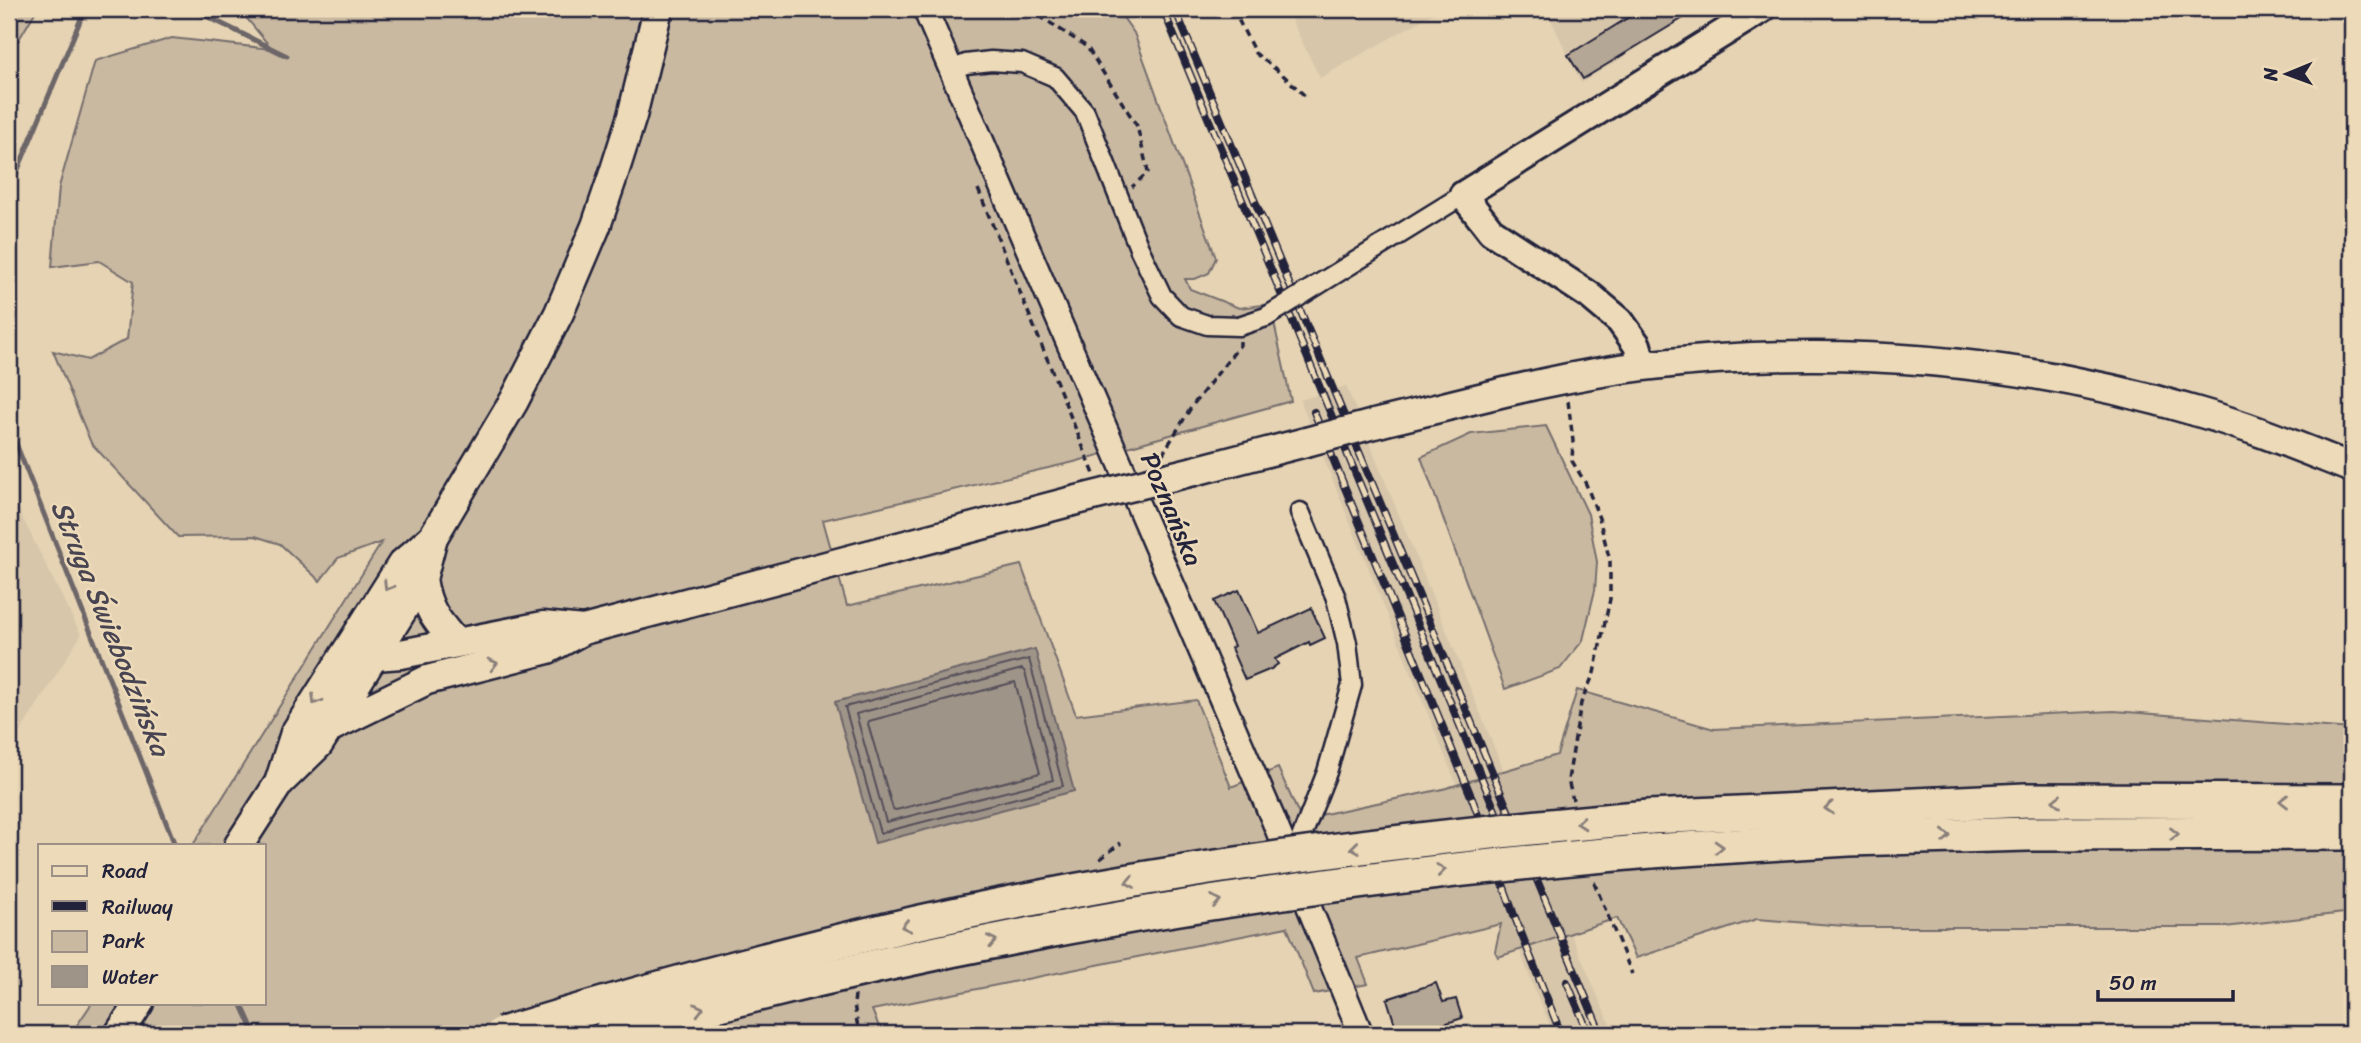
<svg xmlns="http://www.w3.org/2000/svg" width="2361" height="1043" viewBox="0 0 2361 1043" font-family="Sriracha,sans-serif">
<rect width="100%" height="100%" fill="#e5d3b3"/>
<filter id="ink" filterUnits="userSpaceOnUse"><feTurbulence type="fractalNoise" baseFrequency=".0143" numOctaves="2"/><feDisplacementMap in="SourceGraphic" scale="14" xChannelSelector="R" yChannelSelector="G"/><feConvolveMatrix kernelMatrix="1 2 1 2 8 2 1 2 1" color-interpolation-filters="sRGB"/></filter>
<g filter="url(#ink)">
<g fill="#d7c6aa">
<polygon points="1286,9 1441,9 1320,78"/>
<polygon points="1546,9 1700,9 1581,83"/>
<polygon points="1346,386 1568,927 1614,1034 1554,1034 1535,991 1463,800 1300,400"/>
<polygon points="9,491 81,635 9,750"/>
</g>
<g fill="#c9b9a1" stroke="#766e6e" stroke-width="2">
<polygon points="9,9 37,9 18,41 9,43"/>
<polygon points="239,9 887,9 891,17 888,9 1117,9 1134,33 1216,258 1209,273 1195,279 1185,279 1190,289 1239,308 1270,304 1291,401 1074,462 823,520 847,606 1021,565 1076,715 1196,700 1231,787 1278,768 1301,819 1443,789 1557,755 1577,690 1714,729 2114,711 2352,729 2352,912 2225,927 1857,927 1757,919 1636,958 1617,918 1498,957 1495,951 1501,924 1358,958 1368,984 1314,994 1287,927 872,1010 882,1034 71,1034 92,1003 264,1003 264,845 193,845 382,542 338,558 320,581 280,544 255,536 178,537 91,443 53,351 88,360 127,339 133,282 99,261 52,267 59,187 95,61 172,38 272,49"/>
<polygon points="1546,426 1588,514 1597,562 1595,590 1583,640 1560,669 1505,689 1421,457 1471,434"/>
</g>
<polygon fill="#9f9488" stroke="#6d6669" stroke-width="2" points="1035,649 1074,791 875,843 835,702"/>
<g fill="none" stroke-linecap="round" stroke-linejoin="round">
<g stroke="#54505a" stroke-width="2">
<polygon points="1029,659 1063,786 880,833 845,707"/>
<polygon points="1022,669 1025,672 1053,780 886,822 856,714"/>
<polygon points="1015,682 1040,773 896,810 893,809 868,724 869,721"/>
</g>
<g stroke="#6d6669" stroke-width="5">
<polyline points="192,9 287,56"/>
<polyline points="9,191 85,9"/>
<polyline points="9,426 175,845"/>
<polyline points="241,1003 255,1034"/>
</g>
</g>
<g fill="#b5a795" stroke="#22223b" stroke-width="2">
<polygon points="1642,9 1698,9 1583,79 1568,55"/>
<polygon points="1239,590 1258,633 1311,608 1325,638 1310,645 1309,642 1275,659 1278,664 1271,669 1245,680 1231,648 1234,646 1214,601"/>
<polygon points="1436,983 1443,1002 1456,999 1462,1018 1429,1029 1424,1031 1425,1034 1398,1034 1387,999"/>
</g>
<g fill="none" stroke-linecap="round" stroke-linejoin="round">
<defs>
<g id="minor">
<polyline points="951,70 966,64 991,61 1022,63 1055,77 1085,112 1139,248 1162,296 1181,316 1207,325 1239,326"/>
<polyline points="1319,284 1463,195"/>
<polyline points="1292,861 1327,772 1352,685 1347,643 1336,598 1300,512"/>
</g>
<polyline id="tertiary" points="925,9 1273,819 1361,1034"/>
<polyline id="secondary" points="1643,366 1637,345 1620,321 1589,295 1491,231 1463,195 1762,9"/>
<g id="primary">
<path d="M1374 424C1463 403 1552 377 1643 366 1830 344 2018 358 2198 412 2251 427 2301 448 2352 468"/>
<polyline points="1194,471 1306,442"/>
<path d="M422 579C427 609 435 619 455 642"/>
<polyline points="375,656 401,654 543,626 583,630"/>
<polyline points="329,728 427,680 548,649 583,630 1069,502"/>
<polyline points="280,780 295,733 352,643 402,564 433,537"/>
<polyline points="239,845 279,783 318,745 422,579 433,537 514,401 559,313 596,226 613,176 632,116 658,9"/>
<polyline points="119,1034 139,1003"/>
</g>
<g id="motorway">
<polyline points="1649,817 2026,800 2352,801"/>
<polyline points="1651,851 1849,839 2028,834 2352,833"/>
</g>
</defs>
<use href="#minor" stroke="#22223b" stroke-width="23"/>
<use href="#tertiary" stroke="#22223b" stroke-width="28"/>
<use href="#secondary" stroke="#22223b" stroke-width="32"/>
<use href="#primary" stroke="#22223b" stroke-width="33"/>
<use href="#motorway" stroke="#22223b" stroke-width="38"/>
<g stroke="#22223b" stroke-width="3.5" stroke-dasharray="7 5" stroke-linecap="butt">
<polyline points="1029,9 1087,47 1137,126 1148,172 1132,187"/>
<polyline points="1233,9 1255,53 1282,74 1306,97"/>
<polyline points="978,189 1094,474"/>
<polyline points="1568,401 1573,441 1572,461 1586,484 1599,518 1610,561 1610,599 1594,673 1581,703 1568,780 1573,800"/>
<polyline points="1162,455 1192,406 1240,345 1240,341"/>
<polyline points="1100,859 1121,843"/>
<polyline points="1594,882 1632,974"/>
<polyline points="855,995 854,1004 859,1034"/>
</g>
<use href="#minor" stroke="#eddab8" stroke-width="18"/>
<use href="#tertiary" stroke="#eddab8" stroke-width="23"/>
<use href="#secondary" stroke="#eddab8" stroke-width="26"/>
<use href="#primary" stroke="#eddab8" stroke-width="28"/>
<use href="#motorway" stroke="#eddab8" stroke-width="33"/>
<defs>
<g id="rail">
<polyline points="1163,9 1514,856"/>
<polyline points="1175,9 1601,1034"/>
<polyline points="1314,412 1473,801 1514,915 1561,1034"/>
<polyline points="1567,982 1589,1034"/>
</g>
</defs>
<use href="#rail" stroke="#22223b" stroke-width="8"/>
<use href="#rail" stroke="#eddab8" stroke-width="5" stroke-dasharray="16" stroke-linecap="butt"/>
<defs>
<polyline id="minor-bridge" points="1239,326 1266,317 1319,284"/>
<g id="primary-bridge">
<polyline points="1306,442 1374,424"/>
<polyline points="1069,502 1194,471"/>
</g>
<g id="motorway-bridge">
<path d="M502 1034C639 992 777 955 916 923 1157 869 1403 838 1649 817"/>
<path d="M610 1034C951 936 1298 880 1651 851"/>
</g>
</defs>
<use href="#minor-bridge" stroke="#22223b" stroke-width="23" stroke-linecap="butt"/>
<use href="#primary-bridge" stroke="#22223b" stroke-width="33" stroke-linecap="butt"/>
<use href="#motorway-bridge" stroke="#22223b" stroke-width="38" stroke-linecap="butt"/>
<use href="#minor-bridge" stroke="#eddab8" stroke-width="18"/>
<use href="#primary-bridge" stroke="#eddab8" stroke-width="28"/>
<use href="#motorway-bridge" stroke="#eddab8" stroke-width="33"/>
</g>
<defs><path id="oneway-chevron" d="M-2-3.5L2.5 0L-2 3.5" fill="none" stroke-width="1.6" stroke-linecap="round" stroke-linejoin="round" transform="scale(1.75)"/></defs>
<g stroke="#887e7a">
<use href="#oneway-chevron" transform="translate(388 586) rotate(122)"/>
<use href="#oneway-chevron" transform="translate(493 664) rotate(-14)"/>
<use href="#oneway-chevron" transform="translate(316 700) rotate(122)"/>
<use href="#oneway-chevron" transform="translate(2057 801) rotate(-180)"/>
<use href="#oneway-chevron" transform="translate(2284 801) rotate(180)"/>
<use href="#oneway-chevron" transform="translate(1829 808) rotate(177)"/>
<use href="#oneway-chevron" transform="translate(1581 823) rotate(175)"/>
<use href="#oneway-chevron" transform="translate(2174 834)"/>
<use href="#oneway-chevron" transform="translate(1946 836) rotate(-2)"/>
<use href="#oneway-chevron" transform="translate(1719 847) rotate(-3)"/>
<use href="#oneway-chevron" transform="translate(1355 848) rotate(173)"/>
<use href="#oneway-chevron" transform="translate(1441 870) rotate(-7)"/>
<use href="#oneway-chevron" transform="translate(1130 882) rotate(170)"/>
<use href="#oneway-chevron" transform="translate(1216 901) rotate(-9)"/>
<use href="#oneway-chevron" transform="translate(906 926) rotate(167)"/>
<use href="#oneway-chevron" transform="translate(992 941) rotate(-12)"/>
<use href="#oneway-chevron" transform="translate(699 1009) rotate(-14)"/>
</g>
</g>
<g text-anchor="middle" dominant-baseline="central" stroke-width="5" stroke-linejoin="round" paint-order="stroke">
<g font-size="26" fill="#22223b" stroke="#eddab8">
<text transform="translate(1172 509) rotate(67)">Poznańska</text>
</g>
<g font-size="28" font-style="italic" fill="#484452" stroke="#eddab8">
<text transform="translate(111 628) rotate(68)">Struga Świebodzińska</text>
</g>
</g>
<rect width="2361" height="1043" fill="none" stroke="#eddab8" stroke-width="35"/>
<rect x="18" y="18" width="2326" height="1008" fill="none" stroke="#22223b" stroke-width="2.5" filter="url(#ink)"/>
<rect x="38" y="844" width="228" height="161" fill="#eddab8" stroke="#9c9086" stroke-width="2"/>
<rect x="52" y="866" width="35" height="10" fill="#eddab8" stroke="#9c9086" stroke-width="2"/>
<text x="102" y="878" font-size="21" fill="#22223b">Road</text>
<rect x="52" y="901" width="35" height="10" fill="#22223b" stroke="#9c9086" stroke-width="2"/>
<text x="102" y="914" font-size="21" fill="#22223b">Railway</text>
<rect x="52" y="931" width="35" height="21" fill="#c9b9a1" stroke="#9c9086" stroke-width="2"/>
<text x="102" y="948" font-size="21" fill="#22223b">Park</text>
<rect x="52" y="966" width="35" height="21" fill="#9f9488" stroke="#9c9086" stroke-width="2"/>
<text x="102" y="984" font-size="21" fill="#22223b">Water</text>
<g transform="translate(2287 74) rotate(269)" stroke="#eddab8" stroke-width="5" paint-order="stroke">
<path d="M0-5L12 26L0 18L-12 26Z" fill="#22223b"/>
<text y="-10" font-size="19" font-weight="bold" text-anchor="middle" fill="#22223b">N</text>
</g>
<path d="M2098 990v10h135v-10" fill="none" stroke="#22223b" stroke-width="3.5"/>
<text x="2109" y="990" font-size="21" fill="#22223b" stroke="#eddab8" stroke-width="5" paint-order="stroke">50 m</text>
</svg>
